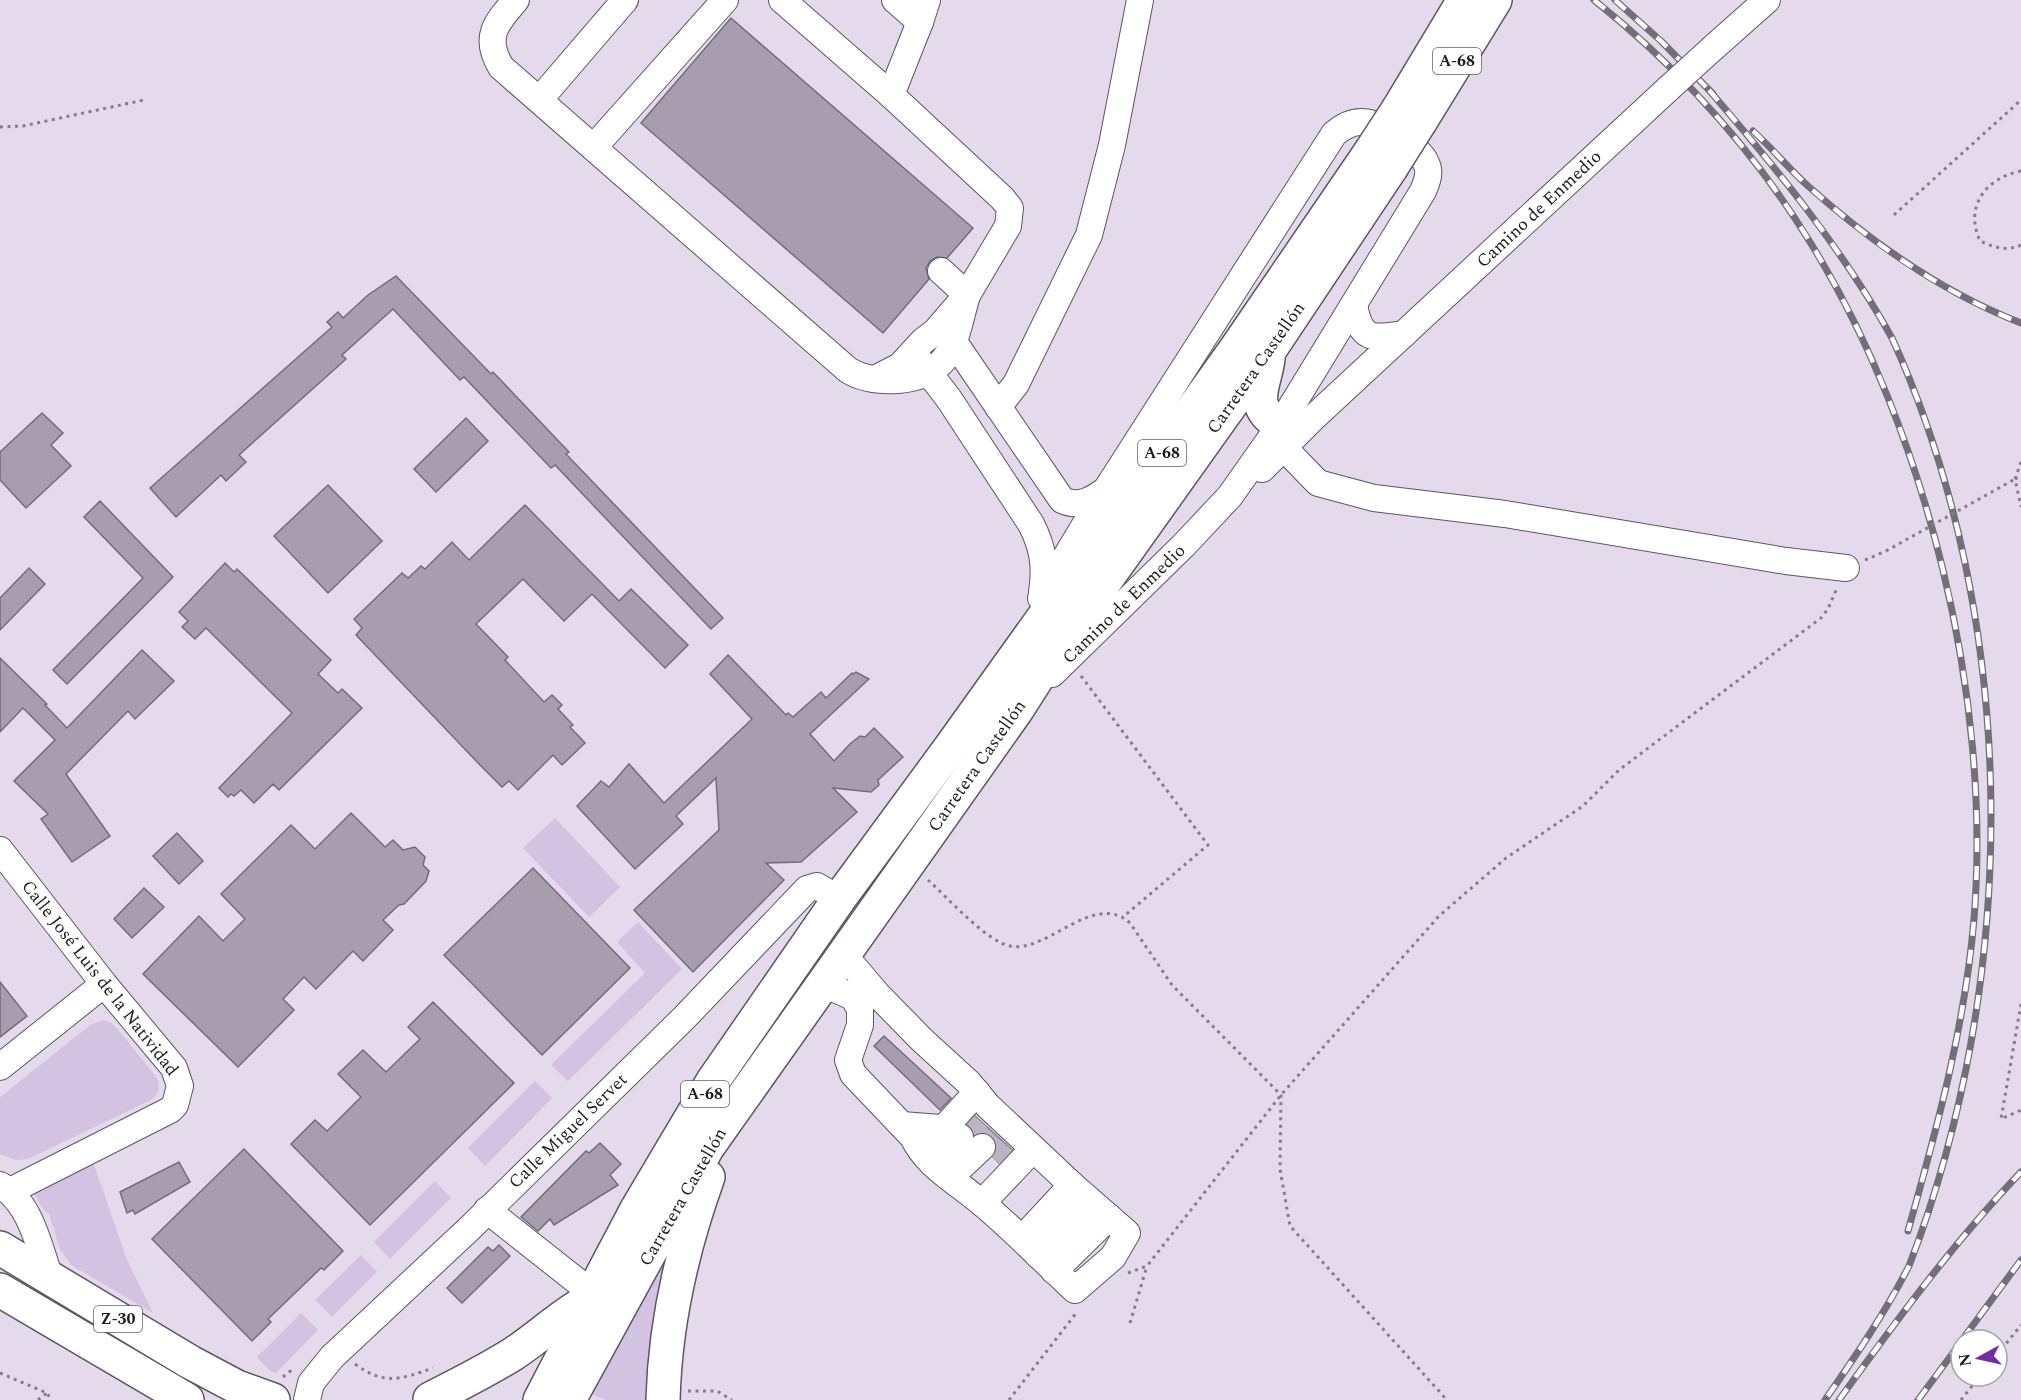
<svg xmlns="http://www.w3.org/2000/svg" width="2021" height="1400" viewBox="0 0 2021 1400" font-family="Spectral,serif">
<rect width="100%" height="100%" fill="#e4daec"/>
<g fill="#d3c2e1">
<polygon points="555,818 620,887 589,917 523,848"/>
<polygon points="638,922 682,969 568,1081 552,1066 553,1063 645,973 617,942"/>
<path d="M103 1020 110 1022 116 1027 157 1078C161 1087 159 1094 151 1100L28 1159 16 1160 0 1154V1097L90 1025Z"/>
<polygon points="535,1081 552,1098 485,1166 468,1148"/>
<polygon points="93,1162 127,1260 153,1313 71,1265 60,1249 49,1214 43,1209 32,1190"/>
<polygon points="435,1181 451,1198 390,1259 374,1242"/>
<polygon points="671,1236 654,1400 606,1400 586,1392"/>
<polygon points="361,1255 377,1272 332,1317 315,1300"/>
<polygon points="301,1313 318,1330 276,1373 270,1371 257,1357"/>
</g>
<g fill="#a69dae" stroke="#746b7b" stroke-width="1.5">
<polygon points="731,18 973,228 947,258 937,257 930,261 926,268 929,279 883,333 641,123"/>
<polygon points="396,276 491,374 493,372 569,452 566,454 723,618 711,629 555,465 551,468 464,377 460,380 393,309 342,355 346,359 239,455 246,462 226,481 221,475 176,517 150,488 332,327 327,322 338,312 343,318 368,295"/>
<polygon points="42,413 63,433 51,445 71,466 26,508 0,480 0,452"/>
<polygon points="466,418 488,441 436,492 414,469"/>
<polygon points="328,485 382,541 328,593 274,536"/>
<polygon points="100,501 173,577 67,684 53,670 143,578 84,517"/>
<polygon points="525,505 619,601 631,589 688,645 665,668 592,594 564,621 523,579 476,624 508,657 505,660 544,702 552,695 562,705 558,709 573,725 570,727 585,743 562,765 553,755 518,790 509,781 502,787 480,765 356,635 362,628 354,619 402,573 408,578 421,566 425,569 452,542 469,560"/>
<polygon points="225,563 234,572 237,569 331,660 318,674 338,693 342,689 362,708 279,790 273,784 254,803 241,790 234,796 231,794 228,797 219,788 292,713 206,628 195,639 182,627 188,621 179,612"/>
<polygon points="29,568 45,584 0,630 0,598"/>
<polygon points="142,650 174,681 135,719 128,711 66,774 110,836 72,862 41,819 48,814 14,781 55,740 23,708 0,732 0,658 47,704 45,705 67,728"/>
<polygon points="728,655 786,715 788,713 793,717 821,692 826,698 852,673 853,674 856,672 869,679 810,734 834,761 850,744 860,736 865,737 874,728 903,757 878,780 879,785 871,792 833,788 857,812 801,862 766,863 784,880 693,972 634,910 719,830 716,778 676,816 683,824 635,869 577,806 601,781 609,787 629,764 664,803 752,719 710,674"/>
<polygon points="351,813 385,847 393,840 403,850 415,847 425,857 423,865 429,871 426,881 404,904 399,905 383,920 393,930 363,961 353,951 316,989 304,977 283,999 294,1010 238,1067 143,974 199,916 223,941 245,919 221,894 291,825 315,849"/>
<polygon points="177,833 203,861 179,884 153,856"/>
<polygon points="533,868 630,968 542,1055 444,955"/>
<polygon points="144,888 164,907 132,938 114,919"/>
<polygon points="0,982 27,1016 0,1037"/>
<polygon points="433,1002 514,1083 370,1225 291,1144 315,1120 327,1131 361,1097 338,1074 363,1050 386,1072 420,1039 408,1027"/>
<polygon points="884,1036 951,1098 940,1110 874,1046"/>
<polygon points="975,1116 1012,1150 999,1163 993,1157 996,1152 997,1144 993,1137 986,1133 975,1134 968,1125"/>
<polygon points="600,1143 621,1164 610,1175 618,1185 554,1225 550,1219 538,1231 521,1217 586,1151 589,1153"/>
<polygon points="244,1149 343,1251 324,1270 321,1268 268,1319 271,1322 252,1341 152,1239"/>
<polygon points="179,1162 190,1182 135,1214 133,1210 127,1213 120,1192"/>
<polygon points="499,1245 510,1256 462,1303 447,1288 488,1247 493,1251"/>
</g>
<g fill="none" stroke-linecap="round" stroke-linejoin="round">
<g stroke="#bcb4c3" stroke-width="26" stroke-dasharray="26 13" stroke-linecap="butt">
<polyline points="960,1137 977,1118"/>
<polyline points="982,1147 994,1134"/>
<polyline points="1000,1164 1012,1150"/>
</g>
<defs>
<g id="minor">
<path d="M516 0C496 23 483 37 501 67L848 370C862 379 881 381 898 380 954 375 954 340 967 295"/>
<polyline points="782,0 891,95 1002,198 1010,208 1008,226 967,295 936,331 923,341 900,366 875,379"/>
<polyline points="895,0 920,22"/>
<polyline points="1714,47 1767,0"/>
<polyline points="891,95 920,22 927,0"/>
<polyline points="540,99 625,0"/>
<polyline points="594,147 725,0"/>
<polyline points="941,271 967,295"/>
<path d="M1354 305C1361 341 1372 339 1404 334"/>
<path d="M944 334 954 342 1062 500C1079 508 1092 500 1106 490"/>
<path d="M919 360 949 399 1031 524C1043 547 1046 567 1042 592"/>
<polyline points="998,407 1016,384 1089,235 1112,145 1140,0"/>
<polyline points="1285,449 1318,483 1374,498 1505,514 1786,561 1846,568"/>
<polyline points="1262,469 1312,419 1669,88"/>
<path d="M1041 598 1106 490 1334 134C1360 111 1377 125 1402 141 1411 147 1422 153 1426 163 1431 172 1427 182 1423 191L1280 425 1230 496 1184 545 1052 674"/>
<polyline points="0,850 104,984 174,1068 180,1086 175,1105 170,1110 10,1191"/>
<path d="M823 984 853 997 860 1009V1025L848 1060 853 1074 913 1137C926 1166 960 1184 983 1204 1015 1231 1044 1261 1075 1290L1113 1257 1127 1233 1072 1185 988 1106 968 1082 922 1040 877 994 843 954"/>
<polyline points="0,1067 104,984"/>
<polyline points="902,1125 940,1128 946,1126 977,1092"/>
<path d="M916 1138C939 1148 938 1161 960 1137"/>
<polyline points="950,1177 982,1147"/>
<path d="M0 1185C31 1203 39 1247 50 1278"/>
<polyline points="982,1203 1033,1149"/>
<polyline points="487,1210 592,1293"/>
<polyline points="1022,1239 1072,1185"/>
<polyline points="1038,1255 1089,1200"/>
<polyline points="1054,1271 1109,1217"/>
<polyline points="307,1400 311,1383 332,1357 470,1228 685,1017 807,889 817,886 839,899"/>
</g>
<g id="highway">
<polyline points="1399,108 1464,0"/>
<polyline points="1420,122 1495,0"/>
<path d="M1268 359C1264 388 1248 406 1280 425"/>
<polyline points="0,1248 190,1362 237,1387 273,1400"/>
<polyline points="0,1290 187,1400"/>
<path d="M430 1399C458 1385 486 1371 513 1354 539 1337 561 1315 589 1300"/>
<polyline points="540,1400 580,1323 589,1300 637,1209 713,1081 839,899 950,748 1235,350 1369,154"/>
<polyline points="569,1400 707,1148 1016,711 1046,664 1269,351 1391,168"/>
<path d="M663 1400C665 1323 682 1249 708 1177"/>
</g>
</defs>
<use href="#minor" stroke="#5d5464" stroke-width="28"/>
<use href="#highway" stroke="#5d5464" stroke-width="36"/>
<g stroke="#857e8a" stroke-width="3" stroke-dasharray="3 4.5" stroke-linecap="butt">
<polyline points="0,127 23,126 144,100"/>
<path d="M2021 171C1986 178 1964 206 1980 241 1993 247 2007 252 2021 245"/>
<polyline points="1894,215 2021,100"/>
<polyline points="2021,462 2015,479 2021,507"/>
<polyline points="2015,479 2021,476"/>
<polyline points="1865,560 1886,551"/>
<polyline points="1081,676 1208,845 1123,917"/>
<path d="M928 880C947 897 987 942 1010 946 1047 954 1094 890 1130 923L1172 985 1281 1095 1280 1169 1290 1226 1447 1400"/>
<polyline points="2021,1004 2001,1119 2021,1110"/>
<polyline points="1128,1273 1147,1266 1281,1095 1439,916 1506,858 1583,806 1619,770 1821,618 1828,609 1837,588"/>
<polyline points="1130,1323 1147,1266"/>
<polyline points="1997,1355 2021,1325"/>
<path d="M355 1364C385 1386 401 1379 433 1368"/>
<polyline points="0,1373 47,1393 51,1400"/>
<polyline points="283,1377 294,1368"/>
<polyline points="688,1391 717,1391 732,1400"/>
<polyline points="38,1400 47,1393"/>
<polyline points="1009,1400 1077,1312"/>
<polyline points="1961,1400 1980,1376"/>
</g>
<use href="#minor" stroke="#fff" stroke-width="26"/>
<use href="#highway" stroke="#fff" stroke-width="33"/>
<defs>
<g id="rail">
<path d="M1594 0C1679 68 1753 149 1810 242 1927 431 1992 698 1974 919 1965 1026 1937 1128 1908 1231"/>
<polyline points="1615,0 1661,41 1713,94"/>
<path d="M1709 90C1776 168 1842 248 1892 338 2021 622 2021 976 1909 1266 1885 1313 1855 1357 1825 1400"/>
<path d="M1753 131C1772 148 1789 169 1808 186 1872 243 1941 292 2021 323"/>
<polyline points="1962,1340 2021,1260"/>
<path d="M1839 1400C1896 1321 1954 1242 2021 1172"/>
<polyline points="1918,1400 1961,1342"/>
</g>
</defs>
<use href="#rail" stroke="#746e79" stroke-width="7"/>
<use href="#rail" stroke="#fff" stroke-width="4.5" stroke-dasharray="14" stroke-linecap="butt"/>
<defs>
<polyline id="minor-bridge" points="1669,88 1714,47"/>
<g id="highway-bridge">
<polyline points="1369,154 1399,108"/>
<polyline points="1391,168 1420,122"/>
</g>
</defs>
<use href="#minor-bridge" stroke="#5d5464" stroke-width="28" stroke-linecap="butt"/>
<use href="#highway-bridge" stroke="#5d5464" stroke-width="36" stroke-linecap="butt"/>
<polyline stroke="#857e8a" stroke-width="3" stroke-dasharray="3 4.5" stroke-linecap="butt" points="1886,551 2015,479"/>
<use href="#minor-bridge" stroke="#fff" stroke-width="26"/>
<use href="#highway-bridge" stroke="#fff" stroke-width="33"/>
</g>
<g text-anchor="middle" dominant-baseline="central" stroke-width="4.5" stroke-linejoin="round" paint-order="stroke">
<g fill="#fff" stroke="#615f63" stroke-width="1.5">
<rect x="1433" y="48" width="48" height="26" rx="4.5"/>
<rect x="1138" y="440" width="48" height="26" rx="4.5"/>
<rect x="681" y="1081" width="48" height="26" rx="4.5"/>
<rect x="94" y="1306" width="48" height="26" rx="4.5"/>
</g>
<g font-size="16" font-weight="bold" fill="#1d1a20">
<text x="1457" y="61">A-68</text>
<text x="1162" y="453">A-68</text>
<text x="705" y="1094">A-68</text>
<text x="118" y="1319">Z-30</text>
</g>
<g font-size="18" fill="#1d1a20" stroke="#fff">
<text transform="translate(1539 209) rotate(-43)">Camino de Enmedio</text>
<text transform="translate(1256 368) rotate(-55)">Carretera Castellón</text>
<text transform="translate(1124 604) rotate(-44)">Camino de Enmedio</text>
<text transform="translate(977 766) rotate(-55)">Carretera Castellón</text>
<text transform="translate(100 978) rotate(52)">Calle José Luis de la Natividad</text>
<text transform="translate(568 1131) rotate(-44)">Calle Miguel Servet</text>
<text transform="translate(683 1197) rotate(-60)">Carretera Castellón</text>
</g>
</g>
<g transform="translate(1979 1358) rotate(262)"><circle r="28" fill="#ffffff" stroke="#a5a3a6" stroke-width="1.5"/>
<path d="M0-4.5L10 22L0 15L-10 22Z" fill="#762c9f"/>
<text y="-9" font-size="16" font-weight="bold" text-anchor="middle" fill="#1d1a20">N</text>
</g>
</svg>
